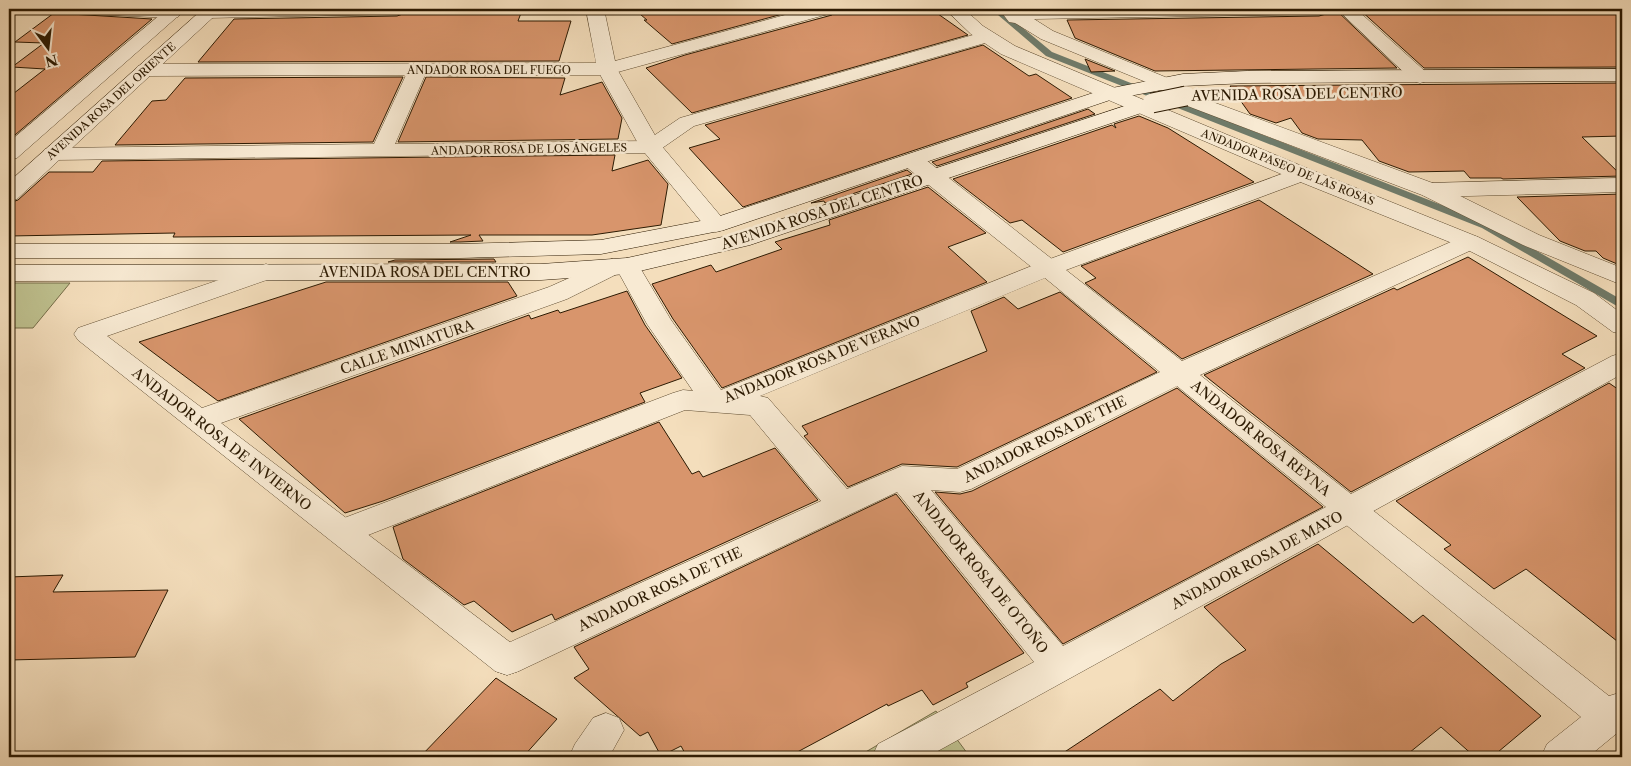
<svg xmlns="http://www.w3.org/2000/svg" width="1631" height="766" viewBox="0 0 1631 766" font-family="'Libre Caslon Text',serif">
<rect width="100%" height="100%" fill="#f4debc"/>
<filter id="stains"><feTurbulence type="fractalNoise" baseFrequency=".004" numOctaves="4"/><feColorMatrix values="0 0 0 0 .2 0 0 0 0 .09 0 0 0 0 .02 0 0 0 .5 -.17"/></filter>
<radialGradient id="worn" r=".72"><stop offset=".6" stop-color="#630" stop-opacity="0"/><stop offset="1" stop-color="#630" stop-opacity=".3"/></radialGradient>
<g fill="#bec08e" stroke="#756d48">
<polygon points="9,283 70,283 33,328 9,328"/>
<polygon points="936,711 970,757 857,757"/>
</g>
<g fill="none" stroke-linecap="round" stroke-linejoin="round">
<polygon fill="#6f7b6a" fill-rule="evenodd" points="991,9 1000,9 1052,52 1490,224 1622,300 1622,309 1482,228 1046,56"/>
</g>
<g fill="#d8956c" stroke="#2c1a02">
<polygon points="634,9 801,9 672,44 644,20 647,20"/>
<polygon points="837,9 931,9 968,35 692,113 646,68 685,55 832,15"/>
<polygon points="1330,9 1335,9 1397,68 1155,71 1075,38 1067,20 1319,16 1326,14"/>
<polygon points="1359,9 1622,9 1622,67 1424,68"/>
<polygon points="54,13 152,19 9,140 9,97 45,69 12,67 44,43 15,42"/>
<polygon points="406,13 521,13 518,21 571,21 559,61 198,62 234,19 397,16"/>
<polygon points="983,45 1029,76 1036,74 1072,98 743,207 689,148 720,139 705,125"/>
<polygon points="1085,59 1115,71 1091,72"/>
<polygon points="403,77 373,142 115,145 152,101 166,100 185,78"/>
<polygon points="426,77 565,78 560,95 602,82 622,118 618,139 398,142"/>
<polygon points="1622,83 1622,136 1582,137 1622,176 1503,179 1501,178 1470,178 1464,171 1409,172 1379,161 1362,140 1318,139 1302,133 1291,118 1276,123 1250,114 1230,86"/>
<polygon points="1088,109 1095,114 937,166 932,162"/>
<polygon points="1139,116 1168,128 1254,182 1063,252 1022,220 1010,223 953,179 1112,125 1116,128 1114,124"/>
<polygon points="615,155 612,171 648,160 668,184 661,225 592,235 479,235 483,241 460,242 450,242 471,235 173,237 175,233 9,236 9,203 18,200 49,172 93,172 102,161"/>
<polygon points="907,170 912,174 825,203 824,201 811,203"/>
<polygon points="928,187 986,233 948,247 987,282 722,388 673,319 652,284 711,265 716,272 782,249 775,242 830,225 829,220"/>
<polygon points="1622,194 1622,266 1603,258 1596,251 1585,251 1560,241 1517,197"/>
<polygon points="1259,200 1373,274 1182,359 1085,283 1096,278 1081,266"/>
<polygon points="1468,257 1597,336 1562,354 1585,368 1351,492 1204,375 1394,288 1397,290"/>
<polygon points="494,259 496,262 388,262 395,260"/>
<polygon points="326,282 508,282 517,296 218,401 139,342"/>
<polygon points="627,291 645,325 682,378 640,393 645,402 383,501 345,513 239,419 529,315 531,319 558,310 560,313"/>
<polygon points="1060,292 1157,372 957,467 902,464 848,487 804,436 808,434 802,426 987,351 971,311 1004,297 1018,309"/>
<polygon points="1609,383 1622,392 1622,645 1526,569 1494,589 1444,549 1451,545 1396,501"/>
<polygon points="1177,388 1323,507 1063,644 935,492 960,494 972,491"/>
<polygon points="659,422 692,474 699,471 703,477 775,448 818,500 555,620 552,614 512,632 474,601 464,605 403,559 393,527"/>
<polygon points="896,494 1024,653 966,683 968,687 933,705 922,690 888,706 887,704 788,757 687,757 681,746 661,756 648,732 640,736 574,678 589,669 574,647"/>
<polygon points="1318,544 1413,623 1423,615 1541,716 1492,757 1475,757 1441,727 1404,757 1057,757 1160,689 1173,701 1221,664 1246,650 1204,607"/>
<polygon points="63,575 53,592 168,590 135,657 9,660 9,577"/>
<polygon points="496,678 557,719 523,757 420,757"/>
</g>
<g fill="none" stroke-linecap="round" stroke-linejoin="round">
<defs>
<g id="pedestrian">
<polygon points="202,9 406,9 403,13 397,14 208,18 202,17 199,13"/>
<polygon points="586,9 604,9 615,61 807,9 835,9 832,13 607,75 425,75 395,144 646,141 680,118 980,33 986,32 992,33 995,37 992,41 694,126 658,151 651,153 53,160 45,159 42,154 45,149 53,148 374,144 406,75 145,76 138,74 135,70 138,66 145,64 596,63"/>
<polygon points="1005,9 1019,10 1026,9 1328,9 1325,13 1319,14 1034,19 1053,31 1170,79 1173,83 1170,87 1163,89 1041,39 1015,23 1009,22 1002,13"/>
<path d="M1301 167 1309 169 1312 174 1309 179 1066 270 1182 361 1462 237 1470 235 1478 237 1482 242 1478 247 1200 375 1351 494 1612 356 1622 353V374L927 757H872L878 744 1034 662 897 492 519 671 507 675 495 671 490 660 495 649 821 501 750 415 685 410 353 541 342 545 331 541 326 532 331 523 673 393 683 390 693 391 647 324 615 266 618 261 627 258 636 261 671 320 721 390 1039 263ZM1045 278 1160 372 957 469 902 466 847 489 768 398 760 396ZM1177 386 1326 507 1063 646 931 490 960 492 971 489Z"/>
<polygon points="1622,178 1622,192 1430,197 1422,195 1419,190 1422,185 1430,183"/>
</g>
<g id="minor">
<polygon points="77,9 176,9 181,13 178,17 172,18 86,14 80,13"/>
<polygon points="945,9 964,9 983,26 1015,46 1309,169 1478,237 1594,293 1622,314 1622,334 1613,332 1576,305 1462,247 1293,179 1001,54 971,34"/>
<polygon points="1337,9 1356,9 1427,73 1430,77 1427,81 1420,83 1413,81"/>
<polygon points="607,63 614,65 617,69 660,144 724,220 728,225 724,230 716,232 708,230 640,147 597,69 600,65"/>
<polygon points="1163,77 1170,79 1191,94 1438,185 1539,235 1622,268 1622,285 1523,245 1422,195 1177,102 1153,83 1156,79"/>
<polygon points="913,155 921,156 1057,263 1060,268 1057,273 1048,276 1039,273 905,166 902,161 905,156"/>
<polygon points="612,259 621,262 624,267 621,272 567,299 221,423 519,649 524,660 519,671 507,675 495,671 78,340 74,334 78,328 257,267 266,264 275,267 278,272 275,277 107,336 202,408 549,287"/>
<polygon points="1350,498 1361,501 1609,696 1622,692 1622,729 1588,757 1541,757 1547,744 1581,717 1339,519 1335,510 1339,501"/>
<polygon points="606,713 619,718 624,730 609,757 569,757 575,744 593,718"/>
</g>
<g id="tertiary">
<polygon points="167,9 186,9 17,158 9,159 9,142"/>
<polygon points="203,9 222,9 17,199 9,201 9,182"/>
</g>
<g id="secondary">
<polygon points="1622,69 1622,81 1247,83 1183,86 1113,99 724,230 601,254 460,258 9,258 9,244 460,244 601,240 711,219 1102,90 1183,74 1247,71"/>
<polygon points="1152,97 1159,99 1162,103 1159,107 750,245 627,274 541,280 9,281 9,265 541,264 627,258 736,234"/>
</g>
</defs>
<use href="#pedestrian" stroke="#5e4b30" stroke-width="1"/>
<use href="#minor" stroke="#5e4b30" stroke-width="1"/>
<use href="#tertiary" stroke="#5e4b30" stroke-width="1"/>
<use href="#secondary" stroke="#2c1a02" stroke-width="1"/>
<use href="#pedestrian" fill="#f8ead3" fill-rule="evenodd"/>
<use href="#minor" fill="#f8ead3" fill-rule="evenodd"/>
<use href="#tertiary" fill="#f8ead3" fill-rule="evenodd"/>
<use href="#secondary" fill="#f8ead3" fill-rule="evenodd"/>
<defs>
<polyline id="secondary-bridge" points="1152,103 1186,96"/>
</defs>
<use href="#secondary-bridge" stroke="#2c1a02" stroke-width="21" stroke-linecap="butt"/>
<use href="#secondary-bridge" stroke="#f8ead3" stroke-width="19"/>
</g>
<g text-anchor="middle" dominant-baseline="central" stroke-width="5" stroke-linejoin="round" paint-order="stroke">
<g font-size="11" fill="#2c1a02" stroke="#f8ead3">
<text x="489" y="70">ANDADOR ROSA DEL FUEGO</text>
<text transform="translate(111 101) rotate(-42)">AVENIDA ROSA DEL ORIENTE</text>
<text transform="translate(529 149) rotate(-1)">ANDADOR ROSA DE LOS ÁNGELES</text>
<text transform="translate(1288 167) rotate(22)">ANDADOR PASEO DE LAS ROSAS</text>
</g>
<g font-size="14" fill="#2c1a02" stroke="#f8ead3">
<text transform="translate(1297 94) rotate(-1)">AVENIDA ROSA DEL CENTRO</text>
<text transform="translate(822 212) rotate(-18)">AVENIDA ROSA DEL CENTRO</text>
<text x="425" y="272">AVENIDA ROSA DEL CENTRO</text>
<text transform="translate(407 347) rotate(-19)">CALLE MINIATURA</text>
<text transform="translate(822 359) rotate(-22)">ANDADOR ROSA DE VERANO</text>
<text transform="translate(1261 438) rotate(39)">ANDADOR ROSA REYNA</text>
<text transform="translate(222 439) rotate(38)">ANDADOR ROSA DE INVIERNO</text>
<text transform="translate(1045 439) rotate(-26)">ANDADOR ROSA DE THE</text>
<text transform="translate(1257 560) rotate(-28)">ANDADOR ROSA DE MAYO</text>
<text transform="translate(981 572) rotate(51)">ANDADOR ROSA DE OTOÑO</text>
<text transform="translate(660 589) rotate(-25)">ANDADOR ROSA DE THE</text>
</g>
</g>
<rect width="1631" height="766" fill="none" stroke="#f4debc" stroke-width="30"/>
<rect x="10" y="10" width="1611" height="746" fill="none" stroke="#2c1a02" stroke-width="2.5"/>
<rect x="15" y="15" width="1601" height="736" fill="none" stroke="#2c1a02"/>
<g transform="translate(48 48) rotate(165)" stroke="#f8ead3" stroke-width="4" paint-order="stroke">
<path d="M0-4L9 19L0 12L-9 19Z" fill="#2c1a02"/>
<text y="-8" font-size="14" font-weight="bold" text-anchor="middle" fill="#2c1a02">N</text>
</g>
<rect width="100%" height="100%" filter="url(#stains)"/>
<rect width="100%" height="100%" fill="url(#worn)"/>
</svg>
